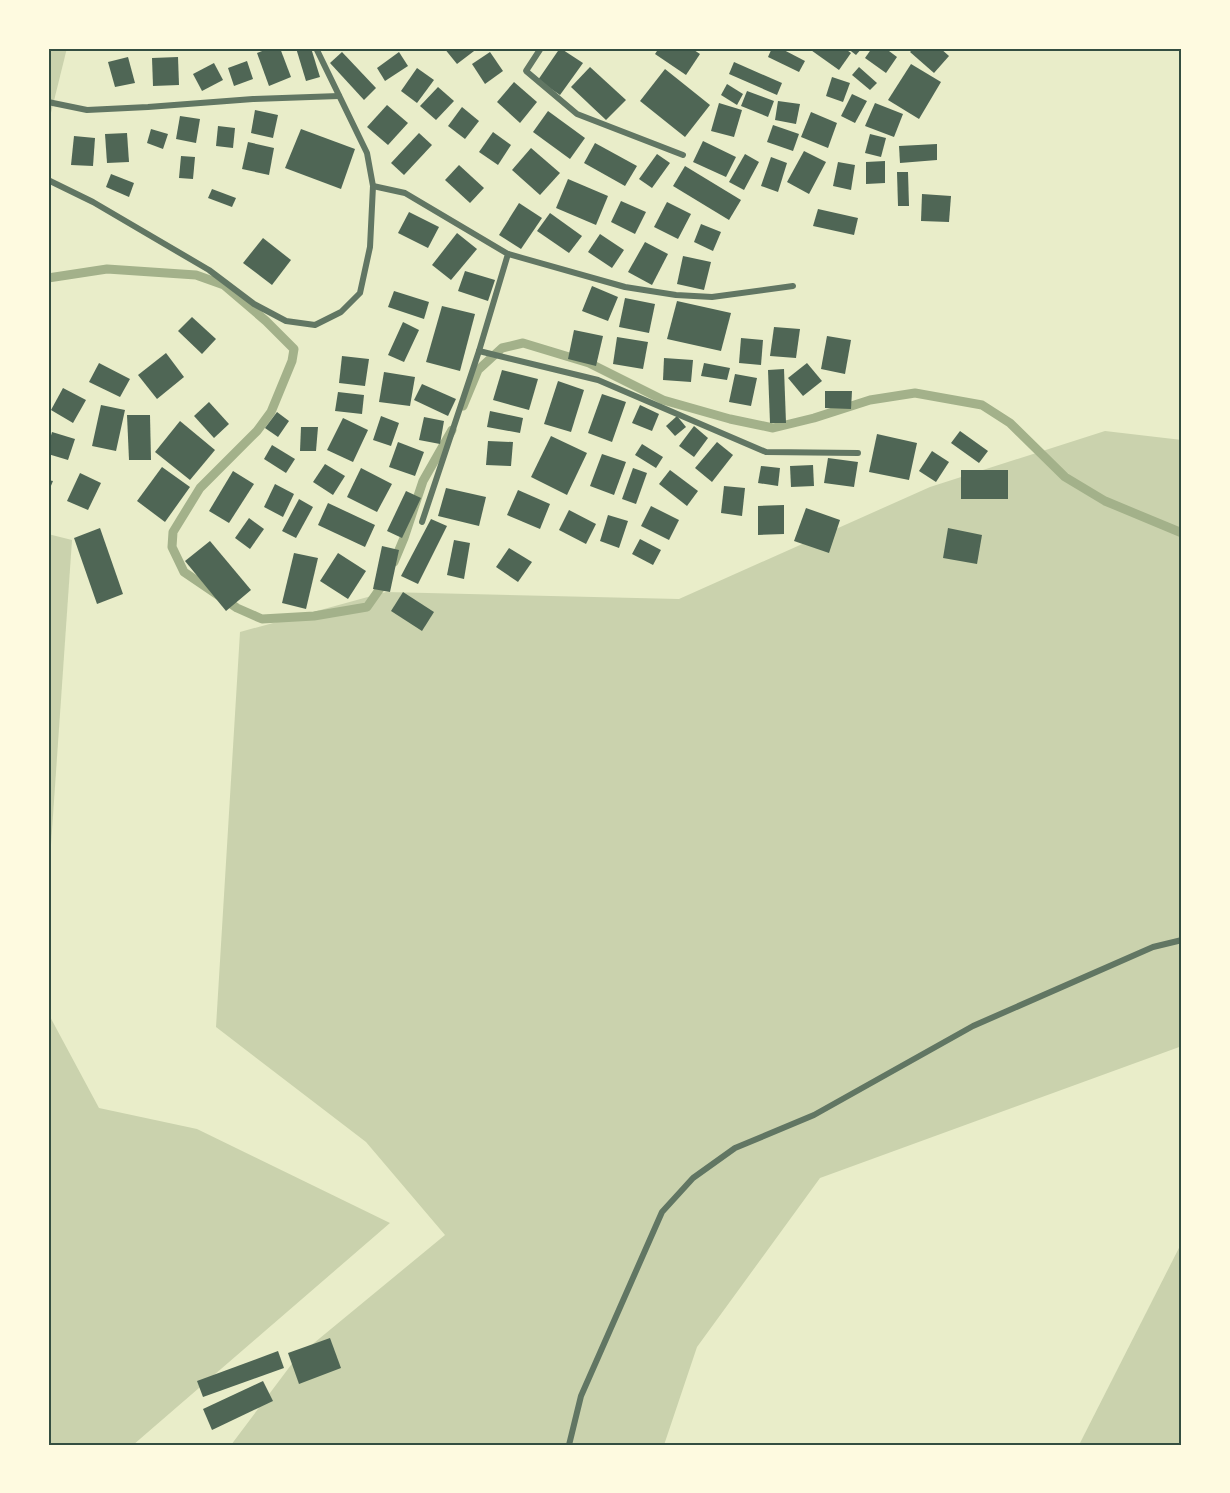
<svg xmlns="http://www.w3.org/2000/svg" width="1230" height="1493" viewBox="0 0 1230 1493" font-family="Helvetica,sans-serif">
<rect width="100%" height="100%" fill="#e9edc9"/>
<g fill="#cad2ad">
<polygon points="48,48 67,48 48,125"/>
<polygon points="1105,431 1182,440 1182,1046 820,1178 697,1347 664,1445 231,1445 297,1357 445,1235 366,1142 216,1027 240,632 386,592 679,599 930,487"/>
<polygon points="48,534 72,540 48,888"/>
<polygon points="48,1013 99,1108 197,1129 390,1223 133,1445 48,1445"/>
<polygon points="1182,1242 1182,1445 1079,1445"/>
</g>
<g fill="none" stroke-linecap="round" stroke-linejoin="round">
<g stroke="#a3b18a" stroke-width="9">
<polyline points="48,278 107,269 196,275 224,285 266,321 294,349 292,361 271,412 257,431 200,488 173,532 172,547 184,572 237,608 262,619 314,616 367,607 386,580"/>
<polyline points="463,406 478,370 502,348 523,343 589,363 663,400 730,419 773,428 814,418 870,400 915,393 982,405 1010,423 1065,477 1105,501 1182,533"/>
<polyline points="394,562 404,538 423,481 452,430"/>
</g>
</g>
<g fill="#4f6655">
<polygon points="270,48 280,48 291,77 269,86 257,53"/>
<polygon points="296,48 311,48 320,77 306,81"/>
<polygon points="444,48 478,48 457,64"/>
<polygon points="560,48 583,63 560,95 538,80"/>
<polygon points="659,48 691,48 700,54 686,75 655,54"/>
<polygon points="772,48 780,48 805,61 799,72 768,57"/>
<polygon points="808,48 844,48 851,53 839,70"/>
<polygon points="847,48 862,48 856,55"/>
<polygon points="872,48 885,48 897,57 886,73 865,58"/>
<polygon points="914,48 940,48 949,56 934,73 910,52"/>
<polygon points="342,52 376,88 364,100 330,63"/>
<polygon points="399,52 408,66 385,81 377,68"/>
<polygon points="490,52 503,71 485,84 472,64"/>
<polygon points="128,57 135,83 115,87 108,62"/>
<polygon points="178,57 179,85 153,86 152,58"/>
<polygon points="247,61 253,79 234,86 228,68"/>
<polygon points="734,62 782,83 777,95 729,74"/>
<polygon points="214,63 223,80 202,91 193,74"/>
<polygon points="911,64 941,82 919,119 888,100"/>
<polygon points="590,67 626,100 606,120 571,87"/>
<polygon points="859,67 877,83 870,90 852,75"/>
<polygon points="417,68 434,80 417,103 401,91"/>
<polygon points="665,69 710,105 685,137 640,101"/>
<polygon points="832,77 850,83 843,102 826,96"/>
<polygon points="514,82 537,102 520,123 497,102"/>
<polygon points="727,84 743,94 737,105 721,95"/>
<polygon points="438,87 454,101 436,120 420,106"/>
<polygon points="747,91 774,101 768,117 741,106"/>
<polygon points="852,94 867,101 855,123 841,116"/>
<polygon points="778,101 800,104 796,124 775,120"/>
<polygon points="719,103 742,110 734,137 711,131"/>
<polygon points="875,103 903,114 894,137 865,126"/>
<polygon points="387,105 408,123 388,145 367,127"/>
<polygon points="462,107 479,121 465,139 448,126"/>
<polygon points="255,110 278,115 273,138 251,133"/>
<polygon points="548,111 585,138 570,159 533,132"/>
<polygon points="811,112 837,123 828,148 801,137"/>
<polygon points="180,116 200,119 196,143 176,139"/>
<polygon points="773,125 799,134 793,151 767,142"/>
<polygon points="218,126 235,128 233,148 216,146"/>
<polygon points="151,129 168,134 163,149 147,143"/>
<polygon points="301,129 355,149 341,189 285,168"/>
<polygon points="493,132 511,145 498,165 479,152"/>
<polygon points="127,133 129,162 107,163 105,134"/>
<polygon points="419,133 432,145 404,175 391,163"/>
<polygon points="870,134 886,138 881,157 865,153"/>
<polygon points="74,136 95,138 93,166 71,165"/>
<polygon points="703,141 736,157 726,177 693,162"/>
<polygon points="248,142 274,148 269,175 242,169"/>
<polygon points="595,143 637,166 625,186 584,163"/>
<polygon points="937,144 937,160 900,163 899,146"/>
<polygon points="531,148 560,173 540,195 512,170"/>
<polygon points="804,151 826,162 809,194 787,182"/>
<polygon points="657,154 670,163 652,188 639,179"/>
<polygon points="745,154 759,162 744,190 729,182"/>
<polygon points="181,156 195,157 193,179 179,178"/>
<polygon points="771,157 787,163 778,192 761,186"/>
<polygon points="885,161 885,183 866,184 866,162"/>
<polygon points="838,162 855,165 851,190 833,186"/>
<polygon points="459,165 484,188 470,203 445,180"/>
<polygon points="685,166 741,200 729,220 673,186"/>
<polygon points="897,172 908,172 909,206 898,206"/>
<polygon points="111,174 134,183 129,197 106,187"/>
<polygon points="568,179 608,196 596,225 556,208"/>
<polygon points="212,189 236,198 232,207 208,198"/>
<polygon points="922,194 951,196 949,222 921,221"/>
<polygon points="621,201 646,212 635,234 611,222"/>
<polygon points="667,202 691,214 678,239 654,227"/>
<polygon points="519,203 542,218 521,249 499,235"/>
<polygon points="818,209 858,218 854,235 813,226"/>
<polygon points="409,212 439,227 428,248 398,233"/>
<polygon points="550,213 582,236 569,253 537,231"/>
<polygon points="701,224 721,232 713,251 694,242"/>
<polygon points="457,233 477,249 451,280 432,265"/>
<polygon points="600,234 624,250 612,268 588,252"/>
<polygon points="263,238 291,260 272,285 243,263"/>
<polygon points="645,242 668,254 652,285 628,272"/>
<polygon points="683,256 711,262 704,290 677,284"/>
<polygon points="465,271 495,280 488,301 458,291"/>
<polygon points="592,286 618,297 608,321 582,311"/>
<polygon points="394,291 429,302 424,319 388,307"/>
<polygon points="625,298 655,304 649,333 619,327"/>
<polygon points="677,301 731,313 721,351 667,339"/>
<polygon points="442,306 475,314 460,371 426,362"/>
<polygon points="192,317 216,339 202,354 178,331"/>
<polygon points="403,322 419,330 404,362 388,355"/>
<polygon points="774,327 800,329 796,358 770,356"/>
<polygon points="574,330 603,336 596,366 568,359"/>
<polygon points="827,336 851,340 845,374 821,369"/>
<polygon points="617,337 648,342 643,369 613,364"/>
<polygon points="741,338 763,340 761,365 739,363"/>
<polygon points="166,353 184,377 157,399 138,375"/>
<polygon points="342,356 369,359 365,386 339,383"/>
<polygon points="664,358 693,360 691,382 663,380"/>
<polygon points="99,363 130,379 120,397 89,382"/>
<polygon points="704,363 730,368 727,380 701,376"/>
<polygon points="807,363 822,381 803,396 788,378"/>
<polygon points="784,369 786,423 770,423 768,370"/>
<polygon points="502,370 538,379 529,410 493,400"/>
<polygon points="384,372 415,377 410,406 379,402"/>
<polygon points="735,374 757,378 751,406 729,402"/>
<polygon points="558,381 584,390 571,432 544,424"/>
<polygon points="422,384 456,399 448,416 414,400"/>
<polygon points="63,388 86,400 73,423 51,410"/>
<polygon points="825,391 852,391 851,409 825,408"/>
<polygon points="338,392 364,395 362,414 335,411"/>
<polygon points="602,394 626,402 612,442 588,433"/>
<polygon points="209,402 229,424 214,438 194,416"/>
<polygon points="101,405 125,410 116,451 92,446"/>
<polygon points="640,405 659,414 652,431 632,423"/>
<polygon points="490,411 523,418 520,433 487,427"/>
<polygon points="277,412 289,421 278,437 265,428"/>
<polygon points="127,415 150,415 151,460 129,460"/>
<polygon points="381,416 399,423 391,446 373,440"/>
<polygon points="677,416 686,427 675,436 666,426"/>
<polygon points="424,417 444,421 440,444 419,440"/>
<polygon points="343,418 368,430 353,462 327,450"/>
<polygon points="180,421 215,450 190,480 155,452"/>
<polygon points="694,426 708,438 694,457 679,446"/>
<polygon points="301,427 318,427 316,451 300,451"/>
<polygon points="960,431 988,451 979,463 951,443"/>
<polygon points="52,432 75,439 68,460 48,454 48,446"/>
<polygon points="877,434 917,443 909,480 869,472"/>
<polygon points="551,436 587,453 567,495 531,477"/>
<polygon points="488,441 513,442 511,466 486,465"/>
<polygon points="398,442 424,452 415,476 389,467"/>
<polygon points="717,442 733,455 712,482 695,468"/>
<polygon points="642,444 663,457 656,468 635,455"/>
<polygon points="272,445 295,459 286,473 264,459"/>
<polygon points="932,451 949,462 936,482 919,471"/>
<polygon points="602,454 626,462 614,495 590,486"/>
<polygon points="828,458 858,462 854,487 824,483"/>
<polygon points="325,464 345,476 333,495 313,482"/>
<polygon points="813,465 814,486 791,487 790,466"/>
<polygon points="761,466 780,468 778,486 758,483"/>
<polygon points="162,467 190,487 165,522 137,501"/>
<polygon points="361,468 392,484 377,512 347,497"/>
<polygon points="633,468 647,473 636,504 622,499"/>
<polygon points="670,470 698,491 687,506 659,484"/>
<rect x="961" y="470" width="47" height="29"/>
<polygon points="233,471 254,484 229,523 209,511"/>
<polygon points="80,473 101,483 88,510 67,501"/>
<polygon points="48,480 53,481 48,493"/>
<polygon points="275,484 294,494 283,517 264,507"/>
<polygon points="724,486 745,488 742,516 721,513"/>
<polygon points="446,488 486,497 479,526 438,516"/>
<polygon points="518,490 550,504 540,529 507,515"/>
<polygon points="406,491 421,498 402,538 387,531"/>
<polygon points="299,499 313,507 296,538 282,531"/>
<polygon points="328,503 375,525 365,547 318,525"/>
<polygon points="784,505 784,534 758,535 758,506"/>
<polygon points="651,506 679,520 669,540 641,526"/>
<polygon points="806,508 840,520 829,553 794,541"/>
<polygon points="569,510 596,524 586,544 559,530"/>
<polygon points="608,515 628,521 619,548 600,541"/>
<polygon points="249,518 264,529 250,549 235,538"/>
<polygon points="431,519 447,526 418,584 401,576"/>
<polygon points="100,528 123,594 97,604 74,538"/>
<polygon points="948,528 982,535 977,564 943,558"/>
<polygon points="640,539 661,550 653,565 632,554"/>
<polygon points="454,540 470,543 464,579 447,575"/>
<polygon points="210,541 251,590 226,611 185,561"/>
<polygon points="382,546 399,550 390,592 373,589"/>
<polygon points="509,548 532,562 518,582 496,567"/>
<polygon points="294,553 318,558 306,609 282,603"/>
<polygon points="338,553 366,571 348,599 320,581"/>
<polygon points="403,592 434,612 422,631 391,611"/>
<polygon points="330,1338 341,1368 299,1384 288,1353"/>
<polygon points="278,1351 284,1368 203,1397 197,1381"/>
<polygon points="263,1381 273,1401 212,1430 203,1409"/>
</g>
<g fill="none" stroke-linecap="round" stroke-linejoin="round">
<g stroke="#617663" stroke-width="6">
<polyline points="541,48 526,71 577,114 683,155"/>
<polyline points="48,102 87,110 148,107 253,99 339,96"/>
<polyline points="48,180 93,202 209,270 254,304 286,321 315,325 341,312 360,293 370,247 373,186 367,153 316,48"/>
<polyline points="373,186 405,193 508,254 479,351 422,522"/>
<polyline points="508,254 625,287 676,295 712,297 793,286"/>
<polyline points="479,351 598,380 766,452 858,453"/>
<polyline points="569,1445 581,1396 662,1212 693,1178 735,1148 814,1115 973,1026 1153,947 1182,940"/>
</g>
</g>
<rect width="1230" height="1493" fill="none" stroke="#fefae0" stroke-width="99"/>
<rect x="50" y="50" width="1130" height="1394" fill="none" stroke="#344e41" stroke-width="2"/>
</svg>
